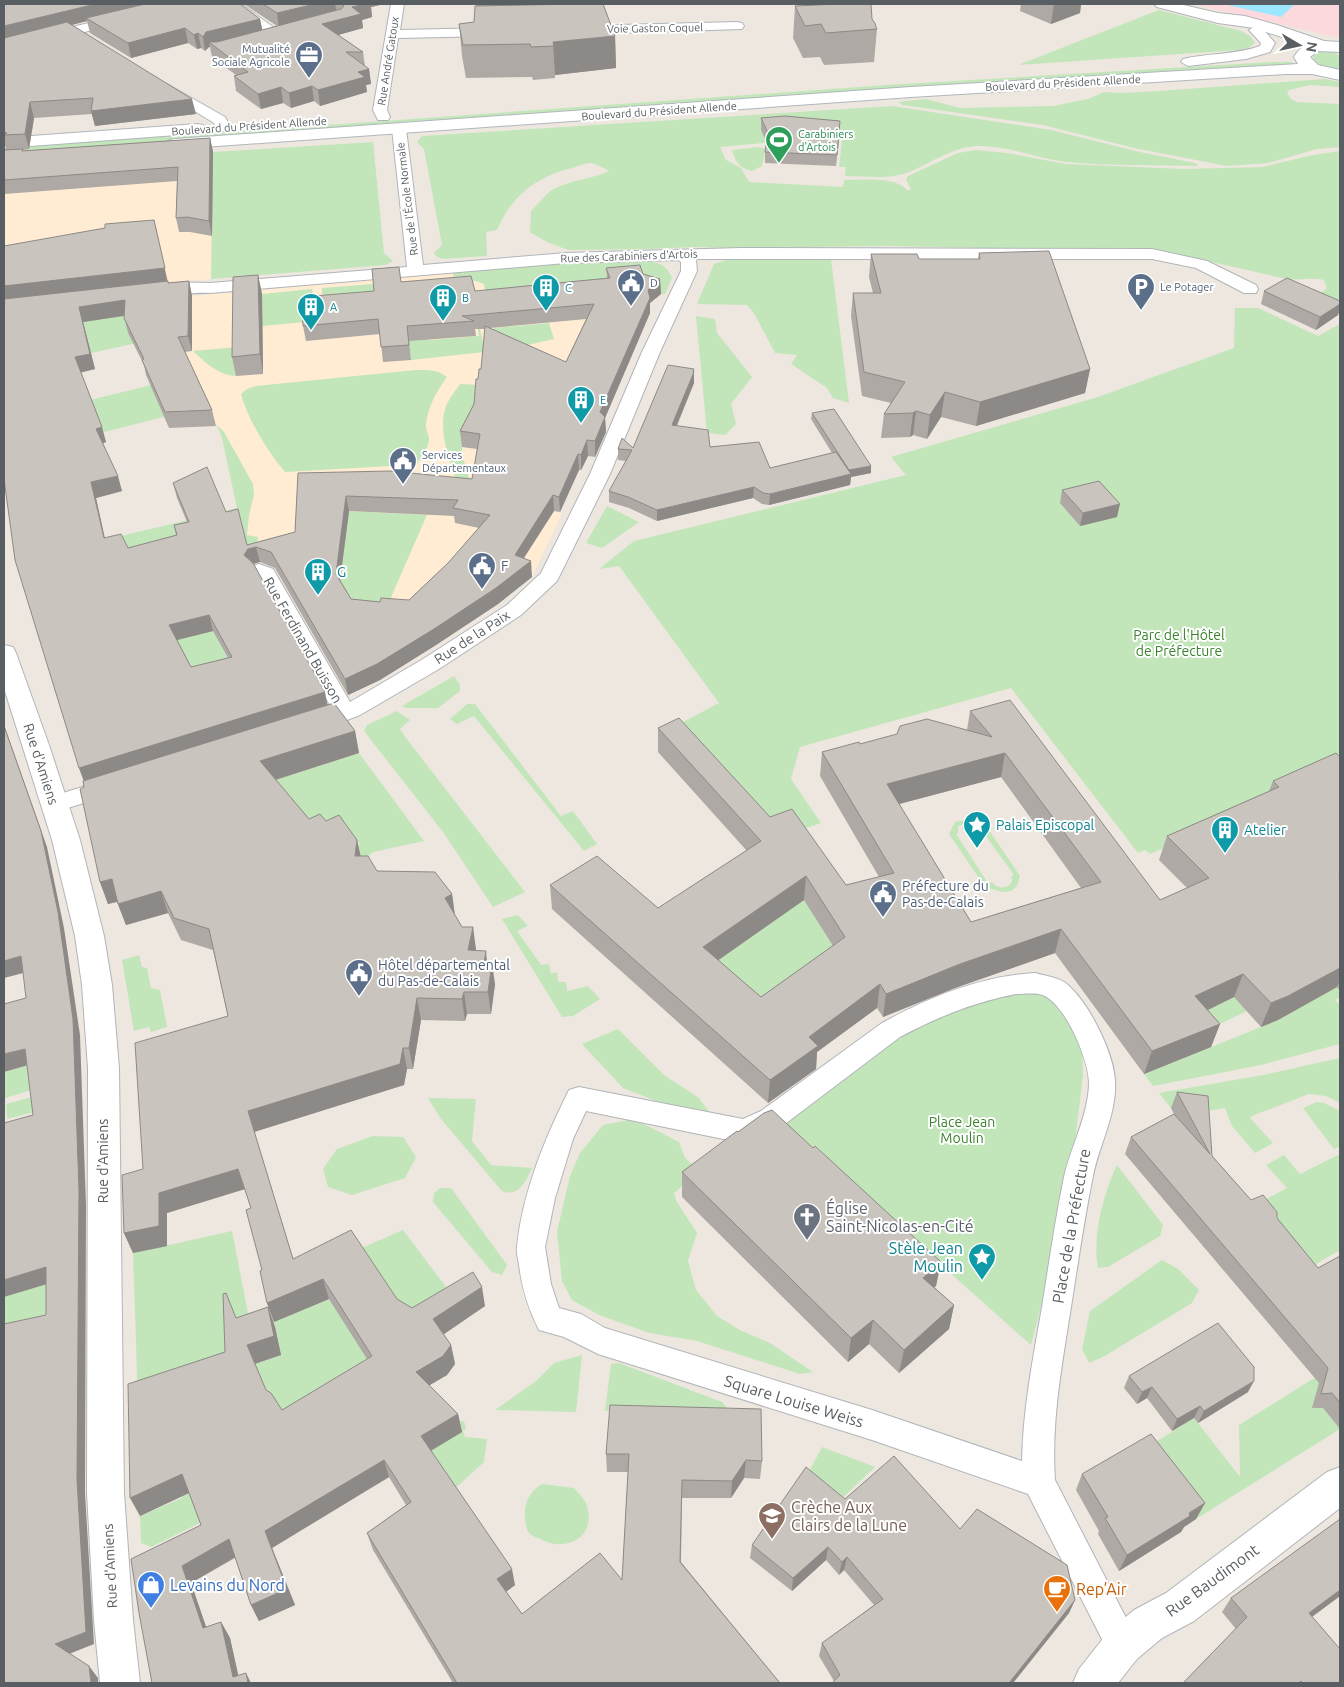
<svg xmlns="http://www.w3.org/2000/svg" width="1344" height="1687" viewBox="0 0 1344 1687" font-family="Ubuntu,sans-serif">
<rect width="100%" height="100%" fill="#ede7df"/>
<g fill="#ffecd2">
<polygon points="213,152 211,279 168,283 159,244 4,273 4,167"/>
<polygon points="653,262 666,267 672,278 665,294 657,296 648,302 601,427 592,456 588,456 581,470 579,470 560,512 562,513 532,577 498,604 436,645 363,685 365,687 347,695 277,565 250,559 222,438 156,299 564,263"/>
</g>
<polygon fill="#fcd9dc" points="1192,4 1340,4 1340,38 1310,31"/>
<g fill="#c2e6ba" fill-rule="evenodd">
<polygon points="1159,10 1241,31 1250,36 1255,43 1248,48 1238,50 1018,65"/>
<polygon points="1329,50 1340,51 1333,52 1340,56 1340,66 1338,68 1340,70 1323,67 1314,60 1313,56 1322,51"/>
<polygon points="1274,62 1291,62 1294,64 1063,79 1011,80 4,153 4,148 887,85"/>
<polygon points="1324,79 1340,82 1340,87 1310,85 1289,90 1287,93 1291,99 1297,102 1340,104 1340,147 1317,149 1268,163 1227,166 1134,148 1043,125 903,105 898,102 926,99 960,108 1053,106 1088,99 1104,92 1121,93 1159,91"/>
<path d="M892 106 1051 130 1140 152 1195 163 1199 166C1155 165 1110 166 1066 162 1036 158 1006 145 976 146 951 148 931 163 909 172 889 180 865 176 845 176L846 167H839L843 131 786 127 784 141 720 147 726 160 741 168 749 182 843 187 844 180C861 180 896 176 907 190H911L906 179 908 176 958 153 976 150 1007 153 1066 164 1183 169 1263 167 1308 156 1340 151V310L1315 298 1327 288 1324 280C1308 277 1300 281 1286 279L1190 257 1159 252 889 246 728 248 694 247 650 249 568 250 547 242 530 232 531 211C537 205 542 199 548 193 565 180 590 180 609 171 605 169 597 164 591 163 586 163 578 166 572 168 537 176 511 196 497 230L486 232 487 256 442 259 436 256 434 253 442 245 424 149 417 142 422 136Z"/>
<polygon points="373,142 384,253 393,261 386,265 211,279 213,152"/>
<path d="M758 147 766 149 762 166 752 171C739 168 736 162 732 150Z"/>
<polygon points="831,259 849,403 833,398 827,388 791,364 797,355 775,353 754,313 747,305 697,304 714,264 726,260"/>
<path d="M653 262C663 264 668 268 672 278L665 294 486 296 484 284 476 281 454 283 453 273 564 263Z"/>
<polygon points="374,284 378,315 322,294 322,288"/>
<polygon points="312,289 313,294 308,299 305,322 262,326 262,294"/>
<polygon points="1235,308 1258,308 1318,336 1340,324 1340,772 1150,854 1145,850 1138,853 1011,688 800,747 791,779 821,823 763,843 668,730 719,703 619,566 599,569 634,541 906,475 891,457 1098,397 1234,348"/>
<polygon points="129,312 173,335 60,360 71,320"/>
<polygon points="696,316 715,319 717,333 752,377 731,404 736,424 725,435 707,433"/>
<polygon points="549,323 554,339 497,352 493,328"/>
<polygon points="478,329 480,329 485,352 411,360 408,335 431,340 479,336"/>
<path d="M237 347 236 376C218 375 206 363 193 351Z"/>
<path d="M415 370C427 370 437 369 447 377 437 391 428 406 426 424 425 429 429 434 429 439 429 448 421 457 417 464L407 465 285 472C269 454 247 418 241 394L247 389 256 386Z"/>
<polygon points="192,375 207,406 96,434 90,400"/>
<path d="M460 384 480 385 474 422 462 447 463 458 470 481 456 479C448 458 437 425 447 404 450 397 456 390 460 384Z"/>
<polygon points="216,424 224,432 253,484 254,495 249,515 247,535 258,537 255,558 181,551 107,548 105,540 237,508 222,438"/>
<polygon points="607,506 639,522 602,548 586,543"/>
<polygon points="349,511 427,515 382,618 353,615 330,575"/>
<polygon points="236,580 218,640 235,672 195,683 175,640 202,633"/>
<polygon points="454,676 460,685 460,691 438,708 406,708 402,706"/>
<polygon points="467,704 475,704 561,816 573,811 597,844 584,851 474,716 457,724 450,719"/>
<polygon points="397,711 410,720 400,729 406,738 525,892 493,907 443,832 364,731 367,725"/>
<polygon points="359,753 424,841 373,852 362,862 352,849 360,844 351,834 331,843 247,762 292,775"/>
<path d="M970 819 984 823 1020 876 1017 886 1011 891 1002 892 985 887 949 834 955 822ZM970 823 980 828 1014 875 1011 877 1012 881 1010 885C1003 889 996 888 992 882L988 883 956 834 958 833V826Z"/>
<polygon points="804,899 842,961 759,1020 718,960"/>
<polygon points="518,915 528,926 517,931 541,965 549,964 551,974 557,972 558,982 566,982 567,991 588,986 600,999 573,1016 562,1017 502,919"/>
<polygon points="139,955 142,967 147,968 151,988 160,990 167,1027 151,1032 149,1027 134,1031 122,960"/>
<polygon points="1340,985 1340,997 1335,1000 1340,1005 1340,1020 1339,1021 1340,1024 1340,1044 1261,1065 1153,1086 1144,1074 1278,1020"/>
<polygon points="1031,989 1051,996 1069,1015 1082,1044 1083,1076 1073,1157 1052,1264 1031,1345 784,1125 899,1035 990,996"/>
<polygon points="1234,997 1247,1011 1199,1034 1199,1008"/>
<polygon points="618,1029 664,1075 699,1098 710,1113 694,1116 623,1088 582,1044"/>
<polygon points="1340,1058 1340,1103 1326,1096 1309,1094 1254,1115 1250,1118 1273,1143 1255,1153 1232,1126 1225,1108 1202,1112 1171,1108 1159,1093 1263,1075"/>
<polygon points="36,1063 35,1089 5,1098 4,1072"/>
<polygon points="36,1096 38,1111 7,1119 6,1104"/>
<path d="M428 1098 476 1099 472 1141 491 1165 532 1168C527 1180 518 1198 502 1191L441 1119Z"/>
<polygon points="1317,1102 1324,1103 1340,1111 1340,1146 1334,1149 1303,1108"/>
<polygon points="634,1119 679,1142 685,1158 700,1171 674,1193 677,1202 697,1233 688,1261 696,1290 717,1316 740,1330 770,1343 813,1372 800,1374 697,1341 649,1333 599,1315 572,1300 562,1281 557,1232 570,1176 580,1153 603,1125"/>
<polygon points="373,1136 403,1137 416,1157 405,1178 352,1195 328,1187 323,1169 337,1149"/>
<polygon points="1340,1154 1340,1250 1301,1273 1255,1205 1287,1188 1266,1165 1284,1155 1300,1174"/>
<path d="M1117 1165 1163 1225 1160 1236 1108 1267 1098 1268C1092 1237 1103 1194 1117 1165Z"/>
<polygon points="440,1188 451,1188 507,1265 502,1275 492,1272 433,1202 434,1193"/>
<polygon points="403,1230 458,1303 410,1331 357,1250"/>
<polygon points="232,1231 252,1334 233,1371 138,1403 133,1253"/>
<polygon points="1162,1260 1178,1269 1199,1290 1192,1303 1103,1357 1089,1363 1082,1349 1090,1311"/>
<polygon points="54,1282 54,1329 4,1340 4,1297"/>
<polygon points="329,1299 381,1348 288,1429 273,1408 254,1364 281,1355 274,1322"/>
<polygon points="582,1355 576,1412 495,1410 536,1381 554,1363"/>
<polygon points="619,1363 722,1402 735,1418 605,1411 611,1364"/>
<polygon points="1319,1375 1323,1408 1340,1429 1196,1519 1143,1450 1194,1418 1240,1477 1239,1425"/>
<polygon points="450,1421 464,1421 466,1429 463,1431 465,1437 487,1439 484,1462 451,1492 389,1476"/>
<polygon points="822,1447 875,1467 834,1506 804,1481"/>
<polygon points="186,1479 202,1522 151,1547 141,1543 140,1516 182,1498 178,1482"/>
<path d="M542 1484 574 1488C580 1495 587 1501 588 1510 594 1540 563 1552 540 1539 538 1538 533 1536 530 1534 525 1529 525 1519 525 1512 525 1500 532 1490 542 1484Z"/>
</g>
<polygon fill="#9de7ff" points="1223,4 1295,4 1281,17"/>
<g fill="none" stroke-linecap="round" stroke-linejoin="round">
<defs>
<g id="minor">
<polygon points="165,4 187,4 185,7 4,52 4,44"/>
<polygon points="227,4 241,4 284,35 277,39 272,38"/>
<polygon points="391,4 404,4 400,30 491,28 498,32 491,36 398,38 387,110 390,117 388,120 378,120 373,110"/>
<polygon points="737,22 742,23 744,26 742,29 580,34 573,30 580,26"/>
<path d="M1256 26 1261 27 1275 43 1270 52 1246 59 1188 66 1181 62 1183 59C1208 53 1235 55 1260 46L1261 43 1249 30Z"/>
<polygon points="167,84 225,117 231,128 229,131 219,131 214,123 162,91 160,88 162,85"/>
<path d="M399 125 404 126 406 129 423 265 566 253 741 248 1152 249 1207 261 1256 285 1258 289 1256 293H1244L1196 268 1152 259H696L697 271 660 352 610 474 557 581 521 615 439 669 360 715 313 733 305 730 302 725 305 720 332 709 258 577 252 574 249 570 252 566 259 564 273 569 350 702 423 659 507 605 541 573 590 474 642 352 681 271V262L678 260 566 263 210 293C192 292 166 297 151 294L149 290 151 286C170 282 191 282 210 283L407 267 392 129 394 126Z"/>
<polygon points="111,778 119,780 123,786 119,792 55,812 47,810 43,804 47,798"/>
<path d="M1035 973C1045 976 1056 977 1064 982 1087 998 1114 1053 1115 1081 1117 1114 1099 1145 1093 1176 1084 1220 1078 1263 1071 1307 1062 1365 1051 1421 1055 1480L1140 1645 1135 1657 1123 1662 1111 1657 1028 1494 872 1440 598 1354 564 1337 539 1330C528 1308 522 1289 519 1265 518 1258 516 1252 517 1246 523 1191 545 1138 569 1090L579 1087 743 1119 761 1111 882 1023C929 997 981 976 1035 973ZM1016 994C1025 994 1037 992 1045 996 1067 1008 1088 1059 1089 1082 1089 1114 1071 1146 1064 1177 1055 1220 1049 1264 1042 1307 1033 1358 1023 1409 1022 1461L872 1410 605 1328 581 1314 559 1308 551 1284 545 1247 555 1198 573 1139 586 1111 743 1143 768 1134 781 1127 900 1037C937 1017 975 1002 1016 994Z"/>
</g>
<g id="tertiary">
<polygon points="1154,4 1179,4 1218,13 1245,16 1277,25 1330,43 1332,46 1330,49 1324,51 1254,28 1218,23 1157,7"/>
<polygon points="4,645 13,647 16,653 49,745 80,840 104,936 112,985 119,1068 124,1493 133,1620 140,1683 100,1683 94,1620 87,1493 88,1068 82,985 75,936 52,840 4,688"/>
<polygon points="1340,1467 1340,1508 1194,1621 1162,1638 1137,1659 1118,1683 1073,1683 1079,1669 1109,1631 1134,1610 1166,1593 1327,1472"/>
</g>
<g id="secondary">
<path d="M1324 41 1340 42V52L1318 51 1310 57 1318 65 1340 70V80L1312 74H1286L911 97 175 149 169 148 166 144 169 140 175 139 911 87 1298 64 1294 57C1301 45 1310 42 1324 41Z"/>
<polygon points="197,124 203,125 205,129 203,133 4,148 4,138"/>
</g>
</defs>
<use href="#minor" stroke="#b1b5b9" stroke-width="2"/>
<use href="#tertiary" stroke="#b1b5b9" stroke-width="2"/>
<use href="#secondary" stroke="#b1b7bc" stroke-width="2"/>
<use href="#minor" fill="#fff" fill-rule="evenodd"/>
<use href="#tertiary" fill="#fff" fill-rule="evenodd"/>
<use href="#secondary" fill="#fff" fill-rule="evenodd"/>
</g>
<g fill="#aea9a4" fill-rule="evenodd">
<polygon points="4,4 260,19 262,30 277,26 244,4 384,4 371,7 372,17 362,20 363,28 338,35 363,52 365,66 369,69 371,84 366,85 367,92 320,106 314,101 291,108 283,103 261,109 236,91 234,76 236,75 212,57 210,47 209,47 205,51 201,48 197,49 188,43 131,58 90,33 87,21 72,25 196,114 95,126 92,114 34,118 29,149 23,150 23,151 210,138 213,152 212,236 190,232 179,232 176,218 177,181 4,194 4,150 6,150 6,147 4,146"/>
<polygon points="1021,4 1081,4 1080,13 1051,24 1020,11"/>
<polygon points="477,6 615,36 616,68 555,75 555,78 533,80 532,77 466,78 462,56 459,24 474,22"/>
<polygon points="795,6 872,19 877,29 874,62 824,65 820,57 803,58 793,38"/>
<polygon points="761,118 840,132 836,166 765,163 765,152 767,143 761,130"/>
<path d="M4 246 168 283 189 281 192 296V351L185 352 212 410 216 426 169 428 146 375 144 365 128 333 124 316 83 322 95 369 81 372 106 442 103 443 122 491 96 498 105 538 128 548 176 535 174 525 187 522 177 498 173 483 226 512 247 545 295 532 298 473 472 479 477 449 462 447 460 431 474 404 478 379 481 369 485 329H475L476 336 409 341 411 360 383 362 380 334 306 341 303 326 374 291 401 282 475 291 607 278 606 268 643 274 660 279 661 294 650 303V313L605 418 606 432 595 457 588 456 581 470H579L560 512 554 511 524 558 532 577 498 604 436 645 380 680 348 695 275 568 260 562 254 564 328 705 355 731 359 753 276 780 309 819 326 821 357 840 360 856 377 871 452 894 455 916 462 927H473L475 951 487 963 495 984 491 1014H467L465 1021 421 1020 413 1069H407L404 1085 254 1132 293 1259 397 1299 412 1308 485 1306 443 1334 451 1345 455 1364 447 1375 429 1385 458 1414 462 1432 431 1451 515 1585 506 1592 522 1614 622 1580 628 1472H607L606 1454 610 1405 762 1461 760 1479 744 1478 731 1498H682L681 1562 780 1683H453L373 1550 367 1533 406 1505 389 1477 272 1548 295 1605 259 1621 251 1605 235 1558 191 1583 206 1627 221 1622 230 1638 238 1675 251 1683H152L201 1525 189 1493 140 1516 225 1352 236 1318 268 1307 275 1327 281 1355 255 1364 266 1390 282 1410 367 1359 329 1299 274 1322 267 1303 262 1270 251 1208 245 1189 167 1213V1246L133 1253 124 1233 143 1169 228 1016 213 950 181 940 168 913 126 925 117 902 108 904 100 882 84 781 79 768ZM586 319 566 362 490 328ZM349 511 454 516 455 523 479 528 448 563 409 600 380 602 351 599 340 580ZM213 631 228 658 191 667 177 640Z"/>
<polygon points="979,253 1090,369 1085,393 976,426 941,417 927,439 913,435 910,437 881,438 884,414 891,403 862,396 851,316 853,293 873,293 869,277 871,254 919,259 978,259"/>
<polygon points="258,275 262,294 263,374 236,376 232,357"/>
<polygon points="1264,291 1338,315 1316,330 1261,304"/>
<polygon points="694,372 694,383 677,426 710,447 770,468 832,453 811,419 812,413 871,466 871,473 851,477 850,485 769,505 762,504 753,498 657,521 629,508 609,502 609,491 626,461 618,460 618,449 633,448"/>
<polygon points="1062,490 1117,517 1080,526 1060,503"/>
<path d="M970 711 1160 900 1187 888 1159 860 1167 836 1269 791 1273 781 1340 757V991L1337 987 1278 1020 1261 1027 1234 997 1208 1010 1220 1024 1211 1047 1144 1074 1055 953 955 988 883 1017 877 1008 817 1052 816 1069 768 1103 552 909 550 885 658 908 747 851 658 752V728L770 817 846 885 879 877 820 776 822 752 860 744 967 730ZM1001 777 1081 888 971 922 899 804ZM804 900 833 946 761 997 718 960Z"/>
<polygon points="1177,1092 1212,1156 1251,1200 1277,1218 1318,1268 1340,1256 1340,1429 1323,1408 1312,1408 1319,1383 1125,1154 1131,1137 1174,1114 1171,1108"/>
<polygon points="738,1132 813,1148 941,1262 936,1286 934,1287 954,1305 949,1329 899,1373 869,1344 848,1362 682,1197 682,1172"/>
<polygon points="1129,1376 1248,1392 1198,1423 1194,1418 1172,1431 1147,1398 1137,1404 1124,1388"/>
<polygon points="1082,1474 1205,1503 1196,1519 1184,1527 1181,1532 1119,1571 1098,1534 1099,1531 1076,1490"/>
<polygon points="845,1499 960,1529 1075,1600 1069,1613 1013,1683 832,1683 834,1681 819,1656 822,1643 874,1605 844,1570 839,1575 826,1560 792,1591 750,1558 752,1545"/>
<polygon points="1340,1596 1312,1617 1340,1683 1183,1683 1236,1629 1222,1612 1231,1598"/>
</g>
<g fill="#8d8986">
<polygon points="96,4 158,4 86,18 87,21 4,42 4,26"/>
<polygon points="315,4 335,4 337,13 279,28 277,13"/>
<polygon points="360,4 384,4 371,7 372,17 362,20 363,28 324,39 322,24 352,7"/>
<polygon points="1054,4 1081,4 1080,13 1051,24"/>
<polygon points="260,19 263,33 214,46 209,42 210,47 209,47 205,51 203,37 206,32"/>
<polygon points="185,28 188,43 131,58 128,43"/>
<polygon points="198,33 201,48 197,49 194,35"/>
<polygon points="615,36 616,68 555,75 553,42"/>
<polygon points="369,69 371,84 366,85 367,92 320,106 318,90 358,72"/>
<polygon points="312,86 314,101 291,108 289,93"/>
<polygon points="281,87 283,103 261,109 258,94"/>
<polygon points="192,99 196,114 95,126 91,111"/>
<polygon points="30,102 34,118 29,149 25,134"/>
<polygon points="210,138 213,152 212,236 209,221"/>
<polygon points="154,220 168,283 4,301 4,286"/>
<polygon points="258,275 262,294 263,374 260,354"/>
<polygon points="660,279 661,294 650,303 650,313 605,418 606,432 595,457 595,441 600,412 648,290"/>
<polygon points="189,281 192,296 192,351 188,336"/>
<polygon points="125,300 129,315 83,322 95,369 79,373 75,357 79,307"/>
<polygon points="1340,304 1340,310 1338,315 1316,330 1320,317"/>
<polygon points="694,369 694,374 694,372 694,383 672,436 672,425"/>
<polygon points="1090,369 1085,393 976,426 980,402"/>
<polygon points="945,392 941,417 927,439 930,415"/>
<polygon points="916,411 913,435 910,437 913,413"/>
<polygon points="102,427 106,442 100,444 96,429"/>
<polygon points="587,440 588,456 581,470 581,455"/>
<polygon points="578,454 579,470 560,512 559,497"/>
<polygon points="871,466 871,473 851,477 850,485 769,505 770,494 848,470"/>
<polygon points="118,476 122,491 96,498 108,554 104,538 91,482"/>
<polygon points="754,487 753,498 657,521 657,510"/>
<polygon points="553,495 554,511 516,570 515,555"/>
<polygon points="346,496 349,511 339,589 336,574"/>
<polygon points="1120,504 1117,517 1080,526 1083,513"/>
<polygon points="256,547 260,562 251,564 244,555 248,549"/>
<polygon points="531,561 532,577 498,604 436,645 380,680 348,695 345,679"/>
<polygon points="209,615 213,631 173,641 169,625"/>
<polygon points="325,692 328,708 85,784 79,768"/>
<polygon points="4,725 47,847 64,928 80,1035 86,1205 85,1493 94,1644 64,1656 55,1644 86,1632"/>
<polygon points="355,731 359,753 265,783 260,761"/>
<polygon points="1005,753 1001,777 884,808 887,784"/>
<polygon points="357,840 362,862 355,856"/>
<polygon points="806,876 804,900 703,971 703,947"/>
<polygon points="112,879 120,901 108,904 100,882"/>
<polygon points="161,891 168,913 126,925 118,904"/>
<polygon points="452,894 455,916 445,898"/>
<polygon points="473,927 476,949 471,972 468,950"/>
<polygon points="1061,929 1055,953 955,988 883,1017 886,994 960,964"/>
<polygon points="486,951 488,973 484,963"/>
<polygon points="21,956 27,972 4,978 4,961"/>
<polygon points="492,963 495,984 491,1014 488,992"/>
<polygon points="1340,968 1340,980 1337,987 1278,1020 1261,1027 1271,1003"/>
<polygon points="1243,974 1234,997 1187,1020 1195,996"/>
<polygon points="880,984 877,1008 817,1052 816,1069 768,1103 770,1080 809,1037"/>
<polygon points="464,992 467,1014 465,1021 462,999"/>
<polygon points="417,998 421,1020 413,1069 409,1048"/>
<polygon points="1220,1024 1211,1047 1144,1074 1152,1051"/>
<polygon points="403,1048 407,1069 404,1085 254,1132 248,1111"/>
<polygon points="25,1049 32,1064 4,1072 4,1054"/>
<polygon points="238,1169 245,1189 167,1213 167,1246 133,1253 124,1233 159,1193"/>
<polygon points="941,1262 936,1286 918,1301 923,1278"/>
<polygon points="46,1267 54,1282 4,1297 4,1280"/>
<polygon points="323,1279 329,1299 274,1322 267,1303"/>
<polygon points="482,1287 485,1306 437,1339 433,1319"/>
<polygon points="954,1305 949,1329 899,1373 904,1350"/>
<polygon points="268,1307 275,1327 281,1355 254,1364 247,1345"/>
<polygon points="873,1320 869,1344 848,1362 851,1338"/>
<polygon points="451,1345 455,1364 447,1375 420,1391 416,1372"/>
<polygon points="1254,1381 1248,1392 1198,1423 1204,1411"/>
<polygon points="1152,1387 1147,1398 1137,1404 1142,1392"/>
<polygon points="1200,1406 1194,1418 1172,1431 1177,1419"/>
<polygon points="458,1414 462,1432 425,1454 421,1436"/>
<polygon points="384,1460 389,1477 272,1548 295,1605 259,1621 251,1605 265,1531"/>
<polygon points="746,1460 744,1478 731,1498 732,1481"/>
<polygon points="182,1474 191,1492 140,1516 130,1498"/>
<polygon points="1205,1503 1196,1519 1184,1527 1181,1532 1119,1571 1127,1555"/>
<polygon points="229,1539 237,1556 191,1583 212,1644 203,1628 182,1566"/>
<polygon points="828,1547 826,1560 792,1591 793,1578"/>
<polygon points="847,1557 844,1570 839,1575 842,1562"/>
<polygon points="512,1569 515,1585 500,1596 497,1579"/>
<polygon points="1340,1590 1340,1596 1298,1627 1309,1613"/>
<polygon points="1075,1600 1069,1613 1013,1683 1009,1683"/>
<polygon points="221,1622 230,1638 240,1683 233,1677"/>
<polygon points="89,1666 98,1678 98,1683 91,1683"/>
<polygon points="246,1673 251,1683 248,1683"/>
</g>
<g fill="#cac4bf" stroke="#8d8986" fill-rule="evenodd">
<polygon points="4,4 96,4 4,26"/>
<polygon points="145,4 240,4 260,19 206,32 203,37 198,33 194,35 185,28 128,43 86,18"/>
<polygon points="263,4 315,4 277,13"/>
<polygon points="343,4 365,4 352,7 361,14 322,24 363,52 346,52 369,69 358,72 365,77 318,90 312,86 289,93 281,87 258,94 234,76 248,72 209,42 217,42 341,9 344,6"/>
<polygon points="477,4 576,4 477,6"/>
<polygon points="576,4 603,4 615,36 553,42 554,46 531,47 530,44 463,45 459,24 474,22 475,6"/>
<polygon points="838,4 871,4 872,19 876,25 875,25 877,29 826,33 821,24 805,26 795,6"/>
<polygon points="67,22 192,99 91,111 93,98 30,102 25,134 4,135 7,133 4,132 4,38"/>
<polygon points="785,116 840,121 837,155 765,152 768,133 761,118"/>
<polygon points="210,138 209,221 187,217 176,218 178,167 4,180 4,150 23,149 22,151"/>
<polygon points="154,220 165,268 4,286 4,246 105,228 105,224"/>
<polygon points="1049,251 1090,369 980,402 945,392 930,415 916,411 913,413 884,414 905,382 864,372 853,293 881,293 871,254 917,254 919,259 980,259 979,253"/>
<path d="M640 265 643 274 660 279 648 290 650 298 600 412 605 417 595 441 587 440 581 455 578 454 559 497 553 495 515 555 531 561 496 588 434 629 377 664 345 679 271 552 256 547 248 549 244 555 253 563 325 692 79 768 15 560 4 479V299L168 281V283L189 281 188 336 178 337 212 410 165 412 142 360 144 359 124 318 125 300 79 307 90 354 75 357 102 427 96 429 118 476 91 482 104 538 121 534 128 548 177 535 174 525 189 522 173 483 207 467 226 512 238 509 247 545 295 532 298 473 390 471 472 479 480 434 460 431 474 404 476 379H478L479 369H481L485 326 566 362 594 304 462 316 474 321 407 326 409 345 381 347 378 319 303 326 302 297 374 291 372 269 399 267 401 282 471 276 475 291 610 278 606 268ZM346 496 458 500 453 508 490 515 448 563 409 600 381 598 380 602 351 599 336 574ZM209 615 232 657 191 667 169 625Z"/>
<polygon points="258,275 260,354 232,357 233,277"/>
<polygon points="1287,278 1340,301 1340,304 1320,317 1264,291"/>
<polygon points="668,365 694,369 693,372 694,372 672,425 708,430 710,447 759,442 770,468 836,452 851,474 770,494 763,493 754,487 657,510 628,497 609,491 632,450 618,449 622,438 633,448"/>
<polygon points="834,409 871,466 849,470 812,413"/>
<polygon points="1099,481 1120,504 1083,513 1062,490"/>
<path d="M1010 700 1160 900 1209 878 1167 836 1279 787 1273 781 1336 753 1340 757V876L1339 877 1340 879V968L1288 996 1271 1003 1243 974 1195 996 1220 1024 1152 1051 1061 929 960 964 886 994 880 984 809 1037 818 1046 770 1080 550 885 597 856 658 908 761 841 658 728 679 718 770 817 792 809 846 885 894 873 822 752 859 742 860 744 897 734 900 726 927 719 992 737 970 711ZM1005 753 1101 882 971 922 887 784ZM806 876 845 937 761 997 703 947Z"/>
<polygon points="334,703 355,731 260,761 309,819 320,814 326,821 339,815 357,840 355,856 368,856 377,871 435,872 452,894 445,898 462,927 473,927 468,950 486,951 484,963 492,963 488,992 464,992 462,999 417,998 409,1048 403,1048 400,1064 248,1111 293,1259 351,1230 397,1299 412,1308 473,1272 482,1287 433,1319 451,1345 443,1356 416,1372 458,1414 421,1436 512,1569 497,1579 522,1614 600,1553 622,1580 629,1454 606,1454 610,1405 761,1409 762,1461 746,1460 732,1481 682,1480 680,1562 780,1683 457,1683 367,1533 411,1502 384,1460 265,1531 287,1589 251,1605 229,1539 182,1566 203,1628 221,1622 233,1677 246,1673 248,1683 152,1683 139,1613 131,1559 201,1525 182,1474 130,1498 128,1384 225,1352 223,1294 226,1293 236,1318 268,1307 274,1336 247,1345 266,1390 271,1393 282,1410 372,1356 323,1279 267,1303 260,1271 262,1270 246,1210 251,1208 238,1169 159,1193 159,1226 124,1233 122,1175 143,1169 135,1043 228,1016 209,929 174,918 161,891 118,904 112,879 100,882 80,789 84,787 83,781"/>
<polygon points="4,726 41,831 58,912 73,1019 79,1190 77,1480 86,1632 55,1644 89,1666 91,1683 4,1683 4,1324 46,1315 46,1267 4,1280 4,1123 33,1115 25,1049 4,1054 4,1004 26,998 21,956 4,961"/>
<polygon points="1177,1092 1208,1096 1212,1156 1251,1200 1263,1195 1277,1212 1277,1218 1318,1268 1340,1256 1340,1403 1332,1393 1321,1394 1328,1368 1131,1137 1174,1114 1210,1154"/>
<polygon points="772,1110 813,1148 815,1146 941,1262 923,1278 954,1305 904,1350 873,1320 851,1338 682,1172 737,1131 738,1132 764,1113"/>
<polygon points="1218,1323 1254,1367 1254,1381 1204,1411 1200,1406 1177,1419 1152,1387 1142,1392 1129,1376"/>
<polygon points="1151,1434 1205,1503 1189,1513 1190,1516 1127,1555 1105,1518 1108,1517 1082,1474"/>
<polygon points="894,1456 960,1529 977,1509 1067,1565 1075,1600 1009,1683 832,1683 840,1675 822,1643 883,1599 847,1557 842,1562 828,1547 793,1578 752,1545 806,1467 845,1499"/>
<polygon points="1340,1519 1340,1590 1309,1613 1340,1649 1340,1683 1303,1683 1301,1681 1299,1683 1183,1683 1247,1617 1231,1598"/>
</g>
<defs>
<symbol id="office-pin" viewBox="-11 -11 22 30"><path d="M0 17L-7.5 6A9.5 9.5 0 1 1 7.5 6Z" fill="#5c6f8a" stroke="#fff"/><path d="M-6-3h4V-5.5h4V-3h4V5H-6ZM-1-4.5V-3h2v-1.5ZM-6 0V1H6V0Z" fill="#fff"/></symbol>
<symbol id="stadium-pin" viewBox="-11 -11 22 30"><path d="M0 17L-7.5 6A9.5 9.5 0 1 1 7.5 6Z" fill="#2e9e5b" stroke="#fff"/><path d="M0-5a6.5 5 0 1 0 0 10a6.5 5 0 1 0 0-10ZM-3.5-1.8h7v3.6h-7Z" fill="#fff"/></symbol>
<symbol id="civic-pin" viewBox="-11 -11 22 30"><path d="M0 17L-7.5 6A9.5 9.5 0 1 1 7.5 6Z" fill="#5c6f8a" stroke="#fff"/><path d="M-.6-6.5H3V-4.5H.6V-3L4-1V1h2V6H-6V1h2V-1L-.6-3ZM-1.2 2.5V6h2.4V2.5Z" fill="#fff"/></symbol>
<symbol id="parking-pin" viewBox="-11 -11 22 30"><path d="M0 17L-7.5 6A9.5 9.5 0 1 1 7.5 6Z" fill="#5c6f8a" stroke="#fff"/><path d="M-3.5-5.5H1a3.5 3.5 0 0 1 0 7H-1V5.5H-3.5ZM-1-3.4V-.6H.8a1.4 1.4 0 0 0 0-2.8Z" fill="#fff"/></symbol>
<symbol id="building-pin" viewBox="-11 -11 22 30"><path d="M0 17L-7.5 6A9.5 9.5 0 1 1 7.5 6Z" fill="#0f9aa8" stroke="#fff"/><path d="M-4-6H4V6H1V3H-1V6H-4ZM-2.5-4.3h1.7v1.8h-1.7ZM.8-4.3h1.7v1.8H.8ZM-2.5-1h1.7V.8h-1.7ZM.8-1h1.7V.8H.8Z" fill="#fff"/></symbol>
<symbol id="sight-pin" viewBox="-11 -11 22 30"><path d="M0 17L-7.5 6A9.5 9.5 0 1 1 7.5 6Z" fill="#0f9aa8" stroke="#fff"/><path d="M0-6L1.8-2.2L6-1.7L2.9 1.2L3.7 5.4L0 3.3L-3.7 5.4L-2.9 1.2L-6-1.7L-1.8-2.2Z" fill="#fff"/></symbol>
<symbol id="church-pin" viewBox="-11 -11 22 30"><path d="M0 17L-7.5 6A9.5 9.5 0 1 1 7.5 6Z" fill="#6b7280" stroke="#fff"/><path d="M-1.2-6h2.4v3.5h3.3v2.4h-3.3V6h-2.4V-.1h-3.3v-2.4h3.3Z" fill="#fff"/></symbol>
<symbol id="school-pin" viewBox="-11 -11 22 30"><path d="M0 17L-7.5 6A9.5 9.5 0 1 1 7.5 6Z" fill="#8d6e63" stroke="#fff"/><path d="M0-5L7-2L0 1L-7-2ZM-4 1L0 2.5L4 1V4Q0 6-4 4Z" fill="#fff"/></symbol>
<symbol id="shop-pin" viewBox="-11 -11 22 30"><path d="M0 17L-7.5 6A9.5 9.5 0 1 1 7.5 6Z" fill="#3f7fe0" stroke="#fff"/><path d="M-5-2.5h2.3a2.7 3.5 0 0 1 5.4 0H5L5.5 6h-11ZM-1.5-2.5h3a1.5 2.3 0 0 0-3 0Z" fill="#fff"/></symbol>
<symbol id="cafe-pin" viewBox="-11 -11 22 30"><path d="M0 17L-7.5 6A9.5 9.5 0 1 1 7.5 6Z" fill="#e8710a" stroke="#fff"/><path d="M-5.5-4.5H6V0H3Q3 3.5 0 3.5H-2.5Q-5.5 3.5-5.5 0ZM3-3.2v2h1.7v-2ZM-6 4.5H4V6H-6Z" fill="#fff"/></symbol>
</defs>
<g fill-rule="evenodd">
<use href="#office-pin" x="293" y="39" width="32" height="43"/>
<use href="#stadium-pin" x="763" y="124" width="32" height="43"/>
<use href="#civic-pin" x="615" y="267" width="32" height="43"/>
<use href="#parking-pin" x="1125" y="271" width="32" height="43"/>
<use href="#building-pin" x="530" y="272" width="32" height="43"/>
<use href="#building-pin" x="427" y="282" width="32" height="43"/>
<use href="#building-pin" x="295" y="291" width="32" height="43"/>
<use href="#building-pin" x="565" y="384" width="32" height="43"/>
<use href="#civic-pin" x="387" y="445" width="32" height="43"/>
<use href="#civic-pin" x="466" y="550" width="32" height="43"/>
<use href="#building-pin" x="302" y="556" width="32" height="43"/>
<use href="#sight-pin" x="961" y="809" width="32" height="43"/>
<use href="#building-pin" x="1209" y="814" width="32" height="43"/>
<use href="#civic-pin" x="867" y="878" width="32" height="43"/>
<use href="#civic-pin" x="343" y="957" width="32" height="43"/>
<use href="#church-pin" x="791" y="1201" width="32" height="43"/>
<use href="#sight-pin" x="966" y="1241" width="32" height="43"/>
<use href="#school-pin" x="756" y="1500" width="32" height="43"/>
<use href="#shop-pin" x="135" y="1569" width="32" height="43"/>
<use href="#cafe-pin" x="1041" y="1573" width="32" height="43"/>
</g>
<g text-anchor="middle" dominant-baseline="central" stroke-width="4" stroke-linejoin="round" paint-order="stroke">
<g font-size="11" fill="#585e62" stroke="#fff">
<text transform="translate(655 28) rotate(-1)">Voie Gaston Coquel</text>
<text transform="translate(388 61) rotate(-81)">Rue André Gatoux</text>
<text transform="translate(1063 83) rotate(-3)">Boulevard du Président Allende</text>
<text transform="translate(659 111) rotate(-4)">Boulevard du Président Allende</text>
<text transform="translate(249 126) rotate(-4)">Boulevard du Président Allende</text>
<text transform="translate(407 199) rotate(-97)">Rue de l'École Normale</text>
<text transform="translate(629 256) rotate(-2)">Rue des Carabiniers d'Artois</text>
</g>
<g font-size="11" fill="#4e5e75" stroke="#fff" text-anchor="start">
<text x="290" y="49" text-anchor="end">Mutualité<tspan x="290" dy="13">Sociale Agricole</tspan></text>
<text x="650" y="283">D</text>
<text x="1160" y="287">Le Potager</text>
<text x="422" y="455">Services<tspan x="422" dy="13">Départementaux</tspan></text>
</g>
<g font-size="11" fill="#27864d" stroke="#fff" text-anchor="start">
<text x="798" y="134">Carabiniers<tspan x="798" dy="13">d'Artois</tspan></text>
</g>
<g font-size="11" fill="#0d838f" stroke="#fff" text-anchor="start">
<text x="565" y="288">C</text>
<text x="462" y="298">B</text>
<text x="330" y="307">A</text>
<text x="600" y="400">E</text>
</g>
<g font-size="14" fill="#4e5e75" stroke="#fff" text-anchor="start">
<text x="501" y="566">F</text>
<text x="902" y="886">Préfecture du<tspan x="902" dy="16">Pas-de-Calais</tspan></text>
<text x="378" y="965">Hôtel départemental<tspan x="378" dy="16">du Pas-de-Calais</tspan></text>
</g>
<g font-size="14" fill="#0d838f" stroke="#fff" text-anchor="start">
<text x="337" y="572">G</text>
<text x="996" y="825">Palais Episcopal</text>
<text x="1244" y="830">Atelier</text>
</g>
<g font-size="14" fill="#3b832e" stroke="#fff">
<text x="1179" y="635">Parc de l'Hôtel<tspan x="1179" dy="16">de Préfecture</tspan></text>
<text x="962" y="1122">Place Jean<tspan x="962" dy="16">Moulin</tspan></text>
</g>
<g font-size="14" fill="#585e62" stroke="#fff">
<text transform="translate(472 637) rotate(-33)">Rue de la Paix</text>
<text transform="translate(303 640) rotate(60)">Rue Ferdinand Buisson</text>
<text transform="translate(41 764) rotate(72)">Rue d'Amiens</text>
<text transform="translate(103 1161) rotate(-90)">Rue d'Amiens</text>
<text transform="translate(110 1566) rotate(-93)">Rue d'Amiens</text>
</g>
<g font-size="16" fill="#5b616d" stroke="#fff" text-anchor="start">
<text x="826" y="1208">Église<tspan x="826" dy="18">Saint-Nicolas-en-Cité</tspan></text>
</g>
<g font-size="16" fill="#585e62" stroke="#fff">
<text transform="translate(1071 1226) rotate(-80)">Place de la Préfecture</text>
<text transform="translate(794 1401) rotate(17)">Square Louise Weiss</text>
<text transform="translate(1212 1580) rotate(-36)">Rue Baudimont</text>
</g>
<g font-size="16" fill="#0d838f" stroke="#fff" text-anchor="end">
<text x="963" y="1248">Stèle Jean<tspan x="963" dy="18">Moulin</tspan></text>
</g>
<g font-size="16" fill="#785e54" stroke="#fff" text-anchor="start">
<text x="791" y="1507">Crèche Aux<tspan x="791" dy="18">Clairs de la Lune</tspan></text>
</g>
<g font-size="16" fill="#366cbe" stroke="#fff" text-anchor="start">
<text x="170" y="1585">Levains du Nord</text>
</g>
<g font-size="16" fill="#c56008" stroke="#fff" text-anchor="start">
<text x="1076" y="1589">Rep’Air</text>
</g>
</g>
<rect width="1344" height="1687" fill="none" stroke="#585e62" stroke-width="10"/>
<g transform="translate(1299 45) rotate(99)" stroke="#ffffff" stroke-width="4" paint-order="stroke">
<path d="M0-4L9 19L0 12L-9 19Z" fill="#585e62"/>
<text y="-8" font-size="14" font-weight="bold" text-anchor="middle" fill="#585e62">N</text>
</g>
</svg>
